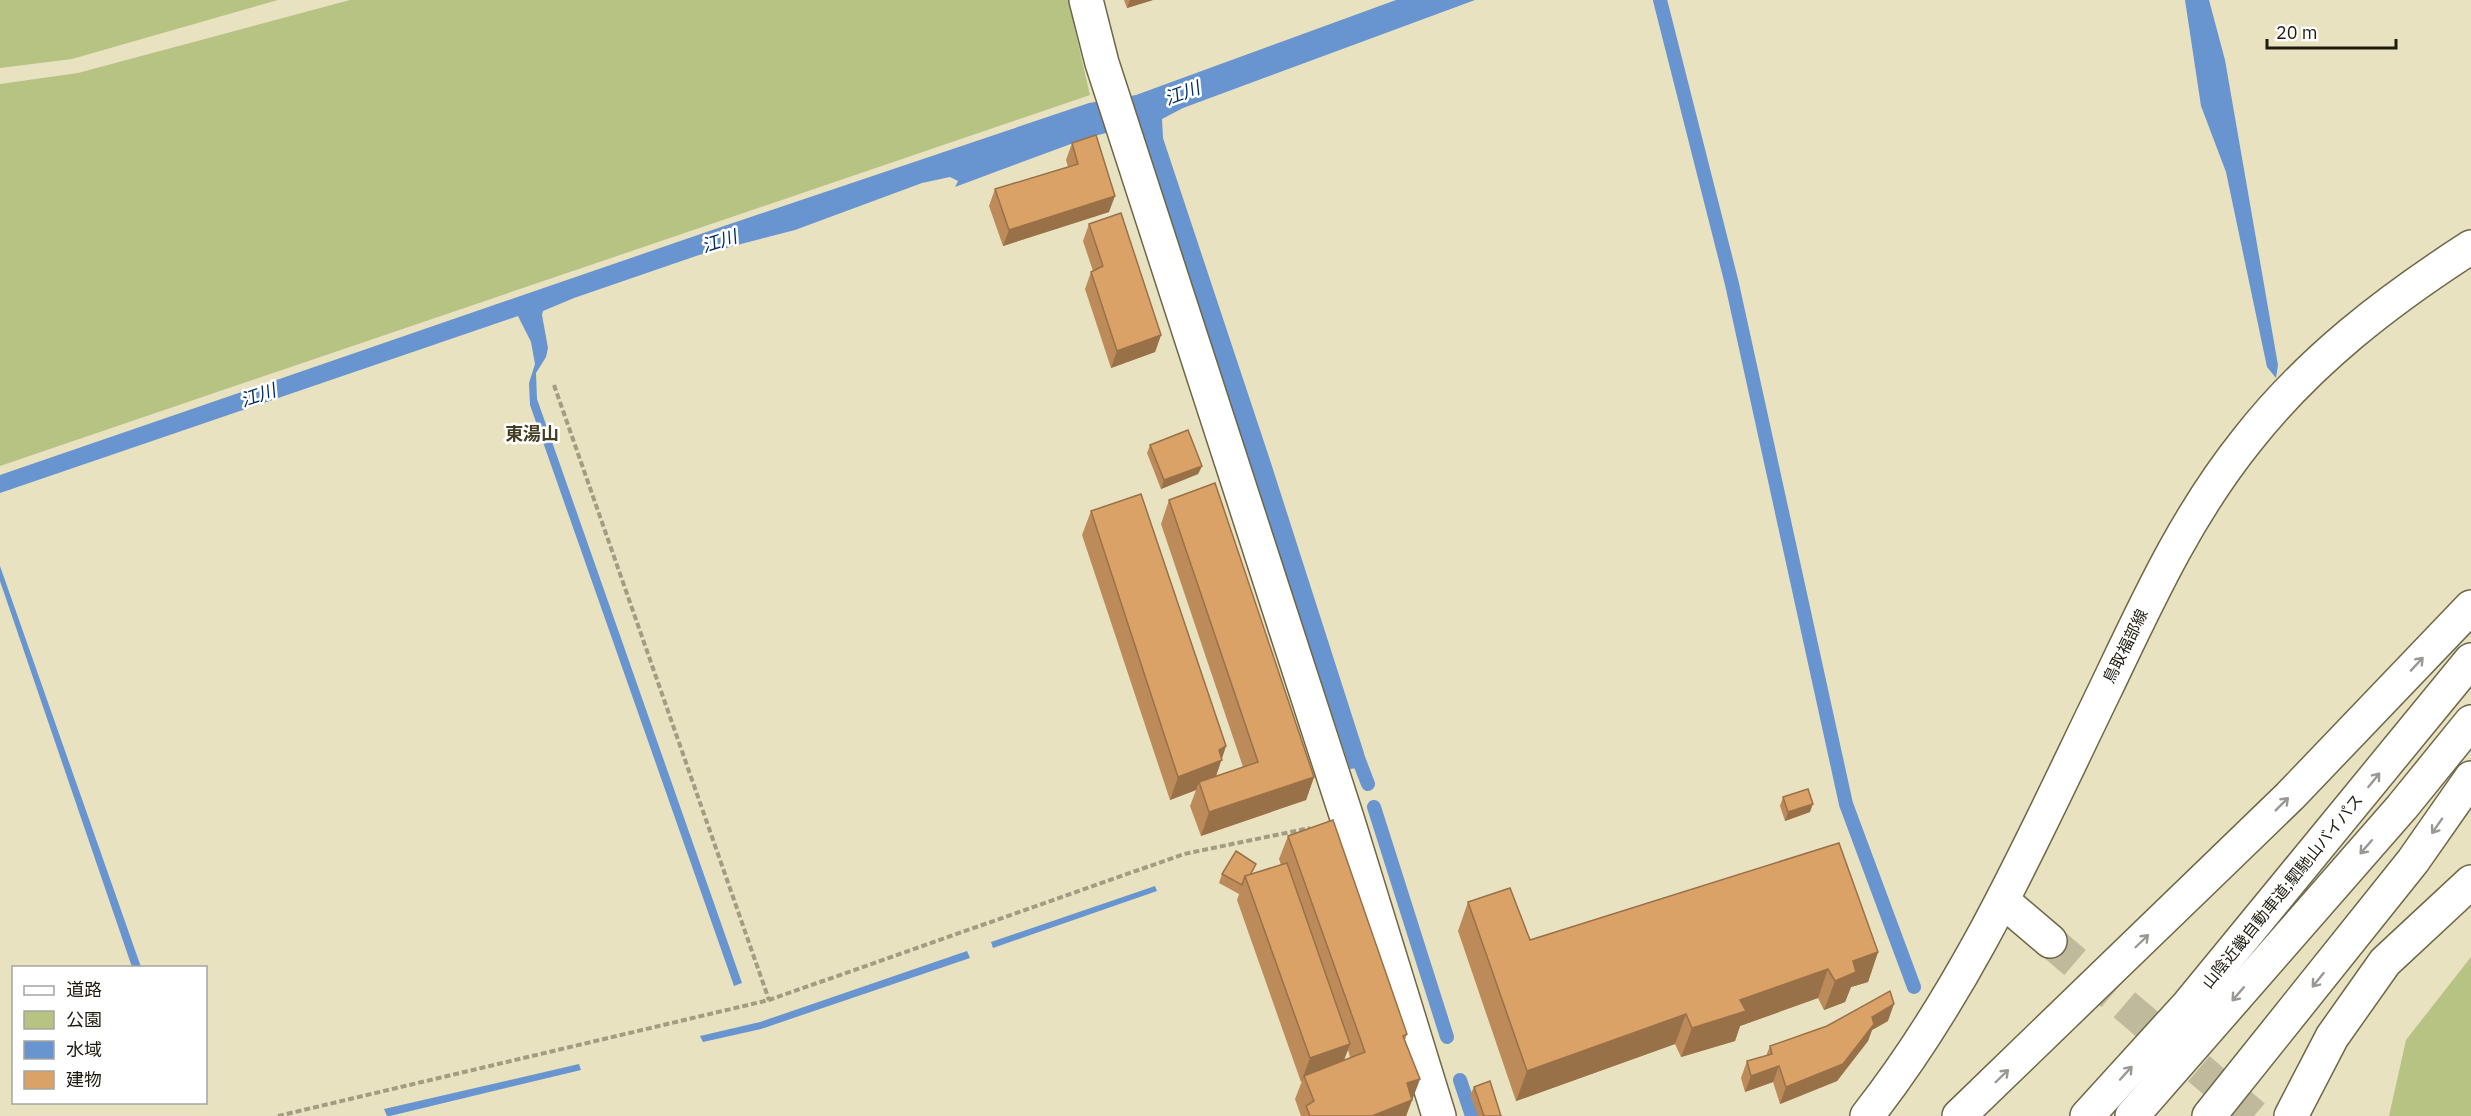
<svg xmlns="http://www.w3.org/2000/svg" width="2471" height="1116" viewBox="0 0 2471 1116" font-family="'IBM Plex Sans','Noto Sans JP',sans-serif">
<rect width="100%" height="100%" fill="#e8e2c0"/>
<g fill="#b6c383">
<polygon points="0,0 278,0 72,59 0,68"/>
<polygon points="350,0 1068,0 1090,95 0,466 0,84 78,73"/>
<polygon points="2471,957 2471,1116 2389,1116 2406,1040"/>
</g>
<g fill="#6894d0">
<polygon points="1396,0 1475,0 1183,108 1162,119 1163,138 1270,460 1364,753 1363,767 1350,769 1140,132 1136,125 1087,138 955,187 958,181 950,177 922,183 795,230 699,255 574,298 543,311 542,315 548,348 546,357 536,373 537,399 742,983 734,986 530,405 529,383 535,364 531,342 518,316 0,493 0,475 721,227 1089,103 1136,95"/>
<polygon points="2185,0 2209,0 2225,60 2278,365 2276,378 2267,367 2226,172 2201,106"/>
<polygon points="0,566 141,967 132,967 0,581"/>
<polygon points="1155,886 1157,891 993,948 991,942"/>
<polygon points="967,951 970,958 761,1029 703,1042 700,1036 760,1022"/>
<polygon points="579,1064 581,1070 390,1116 387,1116 384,1109"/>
</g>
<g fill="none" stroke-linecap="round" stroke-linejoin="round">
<g stroke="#6894d0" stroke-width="14">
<polyline points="1660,0 1732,284 1846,804 1914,987"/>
<polyline points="1355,750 1368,784"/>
<polyline points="1374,807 1447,1037"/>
<polyline points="1460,1080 1472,1116"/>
</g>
<polyline stroke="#bfba9c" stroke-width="33" stroke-dasharray="33 16" stroke-linecap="butt" points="2050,941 2254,1116"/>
<defs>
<g id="street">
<polyline points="1086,0 1102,63 1348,821 1439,1116"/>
<polyline points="2003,901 2050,941"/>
<polyline points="2291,1116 2332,1037 2385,962 2471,882"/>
</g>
<path id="primary" d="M1867 1116C1969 986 2034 836 2106 688 2148 600 2186 516 2247 440 2309 361 2387 301 2471 247"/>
<g id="highway">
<polyline points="1959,1116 2290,796 2471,607"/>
<polyline points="2087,1116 2189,1004 2471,660"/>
<polyline points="2132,1116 2402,807 2471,722"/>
<polyline points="2209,1116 2413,861 2471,778"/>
</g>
</defs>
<use href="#street" stroke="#6d6748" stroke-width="36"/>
<use href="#primary" stroke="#6d6748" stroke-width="36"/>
<use href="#highway" stroke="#6d6748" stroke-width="36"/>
<g stroke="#a19c82" stroke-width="4" stroke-dasharray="6 3" stroke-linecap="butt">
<polyline points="554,385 769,1000"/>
<polyline points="278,1116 769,1000 1184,854 1310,828"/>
</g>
<use href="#street" stroke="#fff" stroke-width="33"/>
<use href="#primary" stroke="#fff" stroke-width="33"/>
<use href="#highway" stroke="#fff" stroke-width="33"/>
</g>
<g fill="#bc8b59" fill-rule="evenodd">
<polygon points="1124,0 1153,0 1127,8"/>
<polygon points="1072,143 1109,212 1003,246 989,206 995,189 1068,167 1066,160"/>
<polygon points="1089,224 1161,335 1155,352 1111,368 1085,289 1091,272 1093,271 1083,241"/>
<polygon points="1150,445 1202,466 1198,474 1161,489 1147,453"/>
<polygon points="1169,500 1314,777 1306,800 1201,836 1190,806 1196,790 1170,800 1082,535 1091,511 1226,746 1216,777 1243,767 1161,524"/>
<polygon points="1783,797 1810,812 1785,821 1780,806"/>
<path d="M1288 836 1407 1034 1405 1040 1420 1079 1406 1116H1301L1295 1099 1302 1081 1301 1082 1237 900 1239 894 1219 883 1222 874H1252L1281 865 1279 859ZM1348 1050 1350 1057 1344 1060Z"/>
<polygon points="1468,902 1530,940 1878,952 1868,982 1851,987 1845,1002 1824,1010 1818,998 1740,1026 1735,1041 1681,1057 1675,1044 1516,1101 1458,931"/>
<polygon points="1888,1021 1872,1030 1868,1041 1837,1081 1780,1104 1773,1082 1745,1092 1741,1078 1747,1061 1766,1056 1770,1046"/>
<polygon points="1474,1087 1501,1116 1478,1116 1470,1095"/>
</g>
<g fill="#997148">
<polygon points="1130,0 1153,0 1127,8"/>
<polygon points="1115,196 1109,212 1003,246 1009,230"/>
<polygon points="1161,335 1155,352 1111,368 1117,351"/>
<polygon points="1202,466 1198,474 1161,489 1164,480"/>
<polygon points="1226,746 1213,784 1199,782 1196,790 1170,800 1178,777"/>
<polygon points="1314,777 1306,800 1201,836 1209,812"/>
<polygon points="1813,804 1810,812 1785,821 1788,812"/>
<polygon points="1878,952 1868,982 1851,987 1845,1002 1824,1010 1835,981 1853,961"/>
<polygon points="1828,969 1818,998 1740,1026 1735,1041 1681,1057 1692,1028 1740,1000"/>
<polygon points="1894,1004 1888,1021 1872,1030 1868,1041 1837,1081 1780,1104 1786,1087 1872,1017"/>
<polygon points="1686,1014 1675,1044 1516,1101 1527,1071"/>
<polygon points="1350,1044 1341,1068 1304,1076 1301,1082 1310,1058"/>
<polygon points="1779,1066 1773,1082 1745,1092 1751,1076"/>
<polygon points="1420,1079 1406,1116 1372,1116 1407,1083"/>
</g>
<g fill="#dba267" stroke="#997148" stroke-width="1.5">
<polygon points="1096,135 1115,196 1009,230 995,189 1078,164 1072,143"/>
<polygon points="1121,213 1161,335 1117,351 1091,272 1103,266 1089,224"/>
<polygon points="1188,430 1202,466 1164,480 1150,445"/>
<polygon points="1215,483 1314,777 1209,812 1199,782 1258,762 1169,500"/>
<polygon points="1141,494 1226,746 1219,750 1222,760 1178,777 1091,511"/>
<polygon points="1808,789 1813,804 1788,812 1783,797"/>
<polygon points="1333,820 1407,1034 1403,1036 1420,1079 1407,1083 1412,1100 1372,1116 1310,1116 1306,1106 1314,1101 1304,1076 1365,1052 1288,836"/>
<polygon points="1839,843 1878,952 1853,961 1856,972 1835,981 1828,969 1740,1000 1746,1011 1692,1028 1686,1014 1527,1071 1468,902 1510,888 1530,940"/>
<polygon points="1236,851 1256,864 1250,875 1245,876 1242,885 1222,874"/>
<polygon points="1287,863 1350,1044 1310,1058 1245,876"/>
<polygon points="1890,991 1894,1004 1872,1017 1874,1024 1843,1064 1786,1087 1779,1066 1751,1076 1747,1061 1772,1054 1770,1046 1827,1026"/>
<polygon points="1490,1081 1501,1116 1484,1116 1474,1087"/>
</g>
<defs><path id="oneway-shaft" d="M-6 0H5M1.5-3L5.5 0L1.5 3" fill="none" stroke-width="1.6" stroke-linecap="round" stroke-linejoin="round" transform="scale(1.5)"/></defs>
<g stroke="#999893">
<use href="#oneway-shaft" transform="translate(2417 664) rotate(-47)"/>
<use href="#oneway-shaft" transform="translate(2374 780) rotate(-51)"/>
<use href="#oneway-shaft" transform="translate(2282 804) rotate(-45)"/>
<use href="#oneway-shaft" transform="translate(2437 826) rotate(125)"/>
<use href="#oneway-shaft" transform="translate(2366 847) rotate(131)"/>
<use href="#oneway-shaft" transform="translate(2142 941) rotate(-44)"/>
<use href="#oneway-shaft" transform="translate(2318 980) rotate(129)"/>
<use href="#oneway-shaft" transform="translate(2238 994) rotate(131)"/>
<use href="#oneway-shaft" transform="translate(2126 1073) rotate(-48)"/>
<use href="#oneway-shaft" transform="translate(2002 1076) rotate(-44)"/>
</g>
<g text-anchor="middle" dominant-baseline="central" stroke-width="5" stroke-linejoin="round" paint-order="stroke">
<g font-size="16" fill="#1d1b0e" stroke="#fff">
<text transform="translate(2125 646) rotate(-64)">鳥取福部線</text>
<text transform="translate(2282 891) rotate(-51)">山陰近畿自動車道;駟馳山バイパス</text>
</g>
<g font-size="18" font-style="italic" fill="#002c61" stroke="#fff">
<text transform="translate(1182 93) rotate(-20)">江川</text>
<text transform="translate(719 241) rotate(-18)">江川</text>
<text transform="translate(258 395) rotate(-19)">江川</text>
</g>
<g font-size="18" font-weight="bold" fill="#433d21" stroke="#fff">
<text x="532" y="433">東湯山</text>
</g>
</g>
<rect x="12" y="966" width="195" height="138" fill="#ffffff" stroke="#a5a49f" stroke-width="1.5"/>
<rect x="24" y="986" width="30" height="9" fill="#ffffff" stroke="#a5a49f" stroke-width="1.5"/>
<text x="66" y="996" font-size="18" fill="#1d1b0e">道路</text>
<rect x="24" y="1011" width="30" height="18" fill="#b6c383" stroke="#a5a49f" stroke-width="1.5"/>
<text x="66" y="1026" font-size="18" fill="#1d1b0e">公園</text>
<rect x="24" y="1041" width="30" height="18" fill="#6894d0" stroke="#a5a49f" stroke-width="1.5"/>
<text x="66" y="1056" font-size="18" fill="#1d1b0e">水域</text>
<rect x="24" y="1071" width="30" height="18" fill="#dba267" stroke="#a5a49f" stroke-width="1.5"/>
<text x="66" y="1086" font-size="18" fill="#1d1b0e">建物</text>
<path d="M2267 39v9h129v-9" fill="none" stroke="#1d1b0e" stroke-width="3"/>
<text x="2276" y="39" font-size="18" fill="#1d1b0e" stroke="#ffffff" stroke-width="4.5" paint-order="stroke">20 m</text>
</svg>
